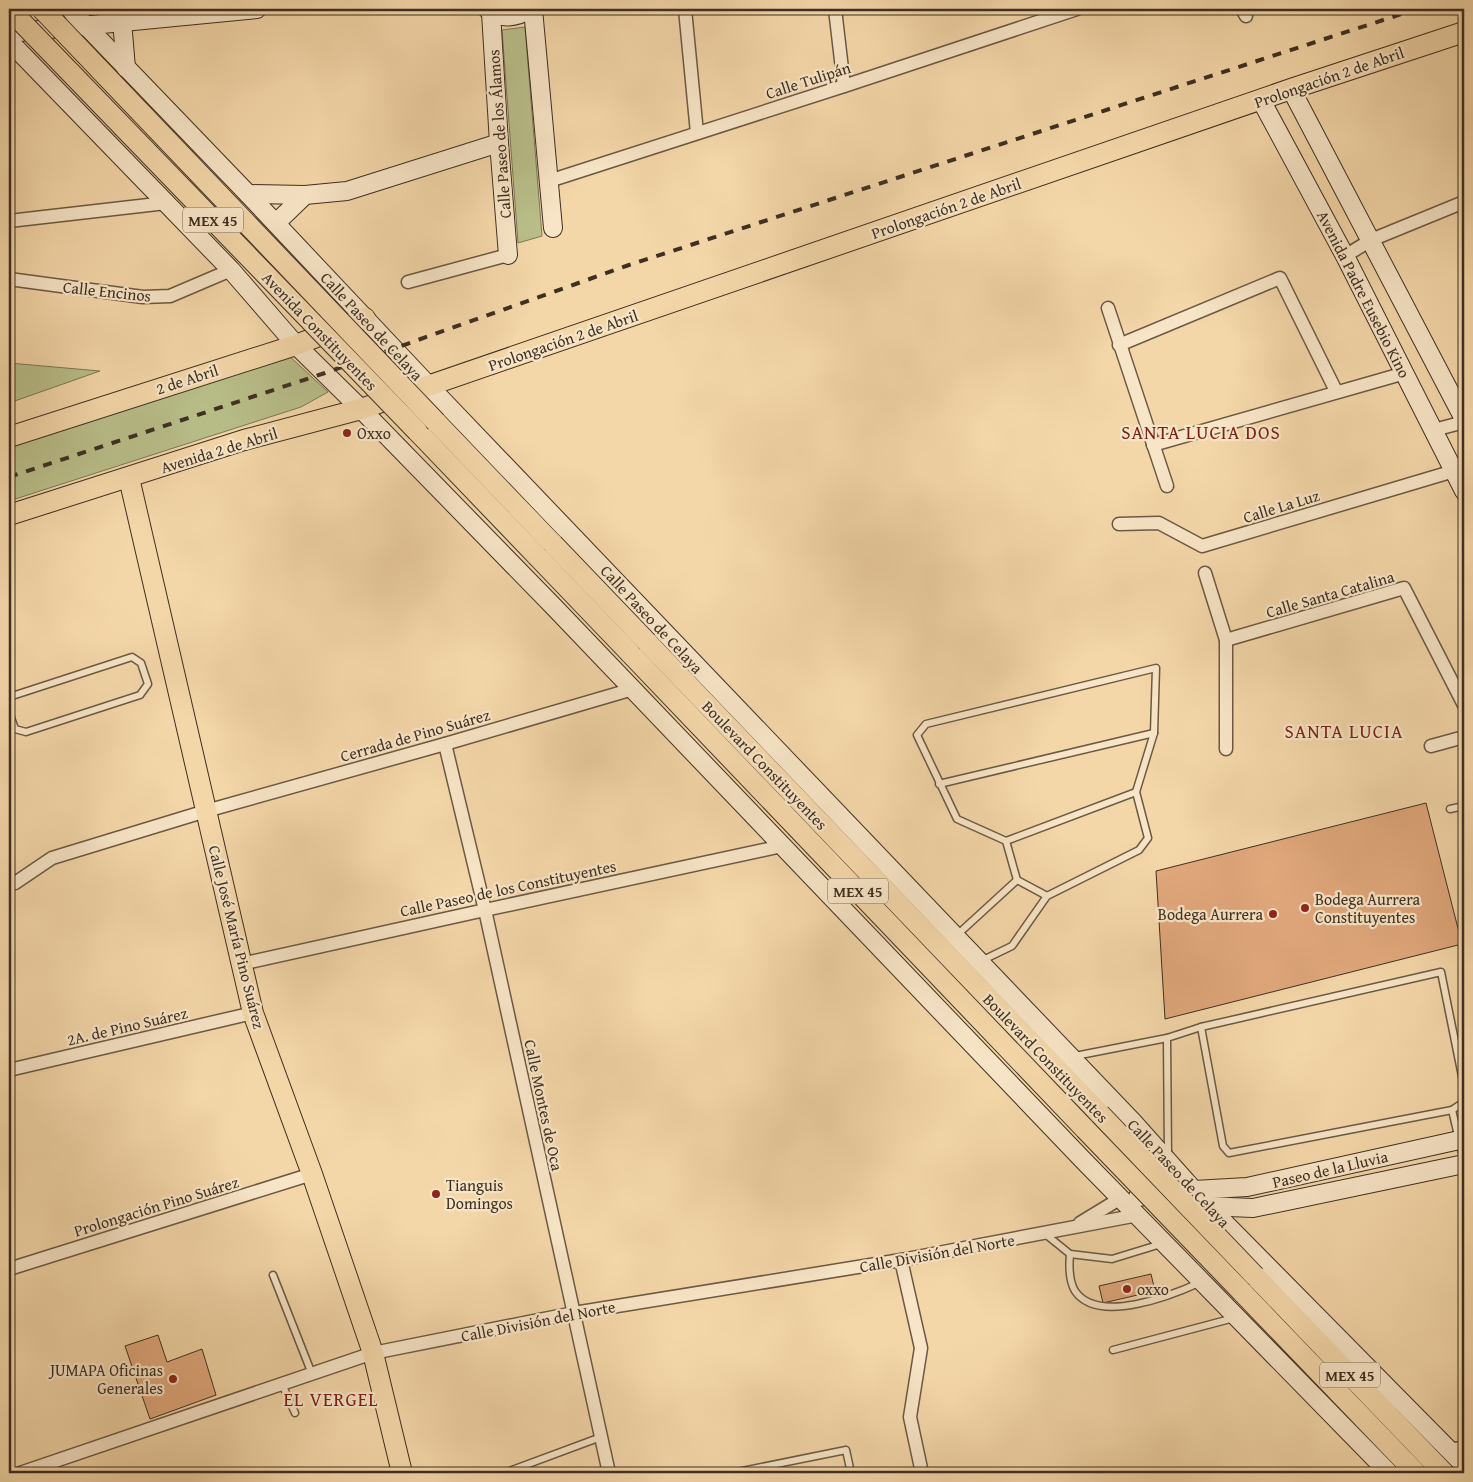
<svg xmlns="http://www.w3.org/2000/svg" width="1473" height="1482" viewBox="0 0 1473 1482" font-family="'Gentium Book Plus',serif">
<rect width="100%" height="100%" fill="#f4d7a9"/>
<filter id="stains"><feTurbulence type="fractalNoise" baseFrequency=".004" numOctaves="4"/><feColorMatrix values="0 0 0 0 .2 0 0 0 0 .09 0 0 0 0 .02 0 0 0 .5 -.17"/></filter>
<radialGradient id="worn" r=".72"><stop offset=".6" stop-color="#630" stop-opacity="0"/><stop offset="1" stop-color="#630" stop-opacity=".3"/></radialGradient>
<g fill="#b9bf8a" stroke="#7c7756">
<polygon points="525,27 542,236 518,243 502,30"/>
<polygon points="286,353 328,392 301,407 9,501 9,444"/>
<polygon points="9,363 100,371 9,403"/>
</g>
<g fill="#e1a87c" stroke="#3e2f22">
<polygon points="1426,803 1462,944 1165,1019 1156,871"/>
<polygon points="1151,1274 1155,1291 1103,1303 1099,1286"/>
<polygon points="158,1335 167,1362 202,1349 216,1395 150,1419 125,1346"/>
</g>
<g fill="none" stroke-linecap="round" stroke-linejoin="round">
<defs>
<g id="lane">
<polyline points="9,697 132,657 141,663 148,684 140,695 26,732 15,729 9,712"/>
<polyline points="939,784 1154,733"/>
<polyline points="1450,809 1464,806"/>
<polyline points="1006,841 1136,792"/>
<polyline points="957,935 1017,880"/>
<polyline points="981,961 1012,946 1047,896 1139,850 1148,838 1136,792 1154,733 1156,668 926,724 917,735 957,819 1006,841 1017,880 1047,896"/>
<polyline points="1075,1056 1167,1038"/>
<polyline points="1464,1086 1441,972 1201,1027 1223,1146 1229,1153 1452,1110 1464,1102"/>
<polyline points="1452,1110 1464,1161"/>
<polyline points="1168,1156 1167,1038 1201,1027"/>
<polyline points="1044,1233 1070,1254 1112,1259 1161,1244"/>
<path d="M1070 1254C1069 1265 1069 1281 1075 1291 1098 1325 1173 1295 1201 1282"/>
<polyline points="273,1275 312,1374"/>
<polyline points="1113,1350 1234,1318"/>
<polyline points="282,1384 295,1413"/>
<polyline points="1451,1446 1464,1445"/>
<polyline points="504,1473 601,1437"/>
<polyline points="732,1473 846,1450 851,1473"/>
</g>
<g id="street">
<polyline points="685,9 697,133"/>
<polyline points="835,9 844,86"/>
<polyline points="1242,9 1246,16"/>
<polyline points="549,181 844,86 1077,9"/>
<polyline points="9,221 166,203"/>
<polyline points="1345,256 1371,240 1464,202"/>
<polyline points="9,279 143,297 170,296 231,270"/>
<polyline points="408,282 508,255"/>
<polyline points="1108,308 1167,486"/>
<polyline points="1119,345 1280,278 1336,391"/>
<polyline points="1434,430 1464,422"/>
<polyline points="1153,445 1405,373"/>
<polyline points="1119,524 1159,523 1202,546 1464,468"/>
<polyline points="1205,573 1226,640 1226,749"/>
<polyline points="1226,640 1404,588 1464,705"/>
<polyline points="445,744 485,910 609,1473"/>
<polyline points="1431,746 1464,737"/>
<polyline points="9,885 15,883 52,858 206,811 445,744 633,689"/>
<polyline points="241,964 485,910 782,846"/>
<polyline points="9,1070 253,1013"/>
<polyline points="1080,1223 1121,1198"/>
<polyline points="901,1260 921,1348 910,1417 922,1473"/>
<polyline points="9,1269 312,1174"/>
<polyline points="20,1473 373,1353 574,1313 901,1260 1138,1215"/>
</g>
<g id="secondary">
<polyline points="70,9 248,194 429,386 1133,1122 1208,1206 1464,1465"/>
<polyline points="121,9 126,68"/>
<path d="M487 9C500 21 517 17 531 9"/>
<polyline points="533,9 553,228"/>
<polyline points="491,13 499,143 508,255"/>
<polyline points="19,32 257,9"/>
<polyline points="9,41 231,270 296,345 361,409 555,608 1082,1159 1389,1473"/>
<polyline points="1291,89 1464,419"/>
<polyline points="1261,100 1345,256 1464,491"/>
<polyline points="248,194 305,195 347,191 499,143"/>
<polyline points="276,223 305,195"/>
<polyline points="1138,1197 1194,1190 1247,1187 1464,1139"/>
<polyline points="1204,1206 1253,1208 1464,1164"/>
</g>
<g id="primary">
<polyline points="436,422 553,544"/>
<polyline points="417,431 537,556"/>
<polyline points="9,437 296,345 365,318"/>
<polyline points="129,478 253,1013 312,1174 373,1353 402,1473"/>
<polyline points="9,515 244,440 361,409 1291,89 1464,32"/>
<polyline points="647,642 1100,1114"/>
<polyline points="630,653 1085,1129"/>
<polyline points="1255,1276 1444,1473"/>
<polyline points="1242,1292 1416,1473"/>
</g>
</defs>
<use href="#lane" stroke="#6c5944" stroke-width="9"/>
<use href="#street" stroke="#6c5944" stroke-width="15"/>
<use href="#secondary" stroke="#3e2f22" stroke-width="20"/>
<use href="#primary" stroke="#3e2f22" stroke-width="22"/>
<use href="#lane" stroke="#f8e5c7" stroke-width="6"/>
<use href="#street" stroke="#f8e5c7" stroke-width="12"/>
<use href="#secondary" stroke="#f8e5c7" stroke-width="18"/>
<use href="#primary" stroke="#f4d7a9" stroke-width="20"/>
<polyline stroke="#3e2f22" stroke-width="4" stroke-dasharray="9 9" stroke-linecap="butt" points="9,477 325,373 629,265 1417,9"/>
<defs>
<g id="primary-bridge">
<polyline points="9,9 417,431"/>
<polyline points="42,9 436,422"/>
<polyline points="553,544 647,642"/>
<polyline points="537,556 630,653"/>
<polyline points="1100,1114 1255,1276"/>
<polyline points="1085,1129 1242,1292"/>
</g>
</defs>
<use href="#primary-bridge" stroke="#3e2f22" stroke-width="22" stroke-linecap="butt"/>
<use href="#primary-bridge" stroke="#f4d7a9" stroke-width="20"/>
</g>
<g fill="#8f2418" stroke="#f8e5c7" stroke-width="2">
<circle cx="347" cy="433" r="5"/>
<circle cx="1305" cy="908" r="5"/>
<circle cx="1273" cy="914" r="5"/>
<circle cx="436" cy="1194" r="5"/>
<circle cx="1127" cy="1289" r="5"/>
<circle cx="173" cy="1379" r="5"/>
</g>
<g text-anchor="middle" dominant-baseline="central" stroke-width="4.5" stroke-linejoin="round" paint-order="stroke">
<g fill="#f8e5c7" stroke="#766654" stroke-width="1">
<rect x="183" y="207.5" width="60" height="25" rx="4"/>
<rect x="828" y="878.5" width="60" height="25" rx="4"/>
<rect x="1320" y="1362.5" width="60" height="25" rx="4"/>
</g>
<g font-size="15" font-weight="bold" fill="#3e2f22">
<text x="213" y="220">MEX 45</text>
<text x="858" y="891">MEX 45</text>
<text x="1350" y="1375">MEX 45</text>
</g>
<g font-size="16" fill="#3e2f22" stroke="#f8e5c7">
<text transform="translate(1329 77) rotate(-19)">Prolongación 2 de Abril</text>
<text transform="translate(808 80) rotate(-18)">Calle Tulipán</text>
<text transform="translate(499 134) rotate(-94)">Calle Paseo de los Álamos</text>
<text transform="translate(946 208) rotate(-19)">Prolongación 2 de Abril</text>
<text transform="translate(107 291) rotate(6)">Calle Encinos</text>
<text transform="translate(1364 294) rotate(63)">Avenida Padre Eusebio Kino</text>
<text transform="translate(372 326) rotate(47)">Calle Paseo de Celaya</text>
<text transform="translate(320 331) rotate(46)">Avenida Constituyentes</text>
<text transform="translate(563 340) rotate(-19)">Prolongación 2 de Abril</text>
<text transform="translate(187 379) rotate(-18)">2 de Abril</text>
<text transform="translate(219 450) rotate(-17)">Avenida 2 de Abril</text>
<text transform="translate(1281 506) rotate(-17)">Calle La Luz</text>
<text transform="translate(1330 594) rotate(-16)">Calle Santa Catalina</text>
<text transform="translate(652 619) rotate(47)">Calle Paseo de Celaya</text>
<text transform="translate(415 735) rotate(-16)">Cerrada de Pino Suárez</text>
<text transform="translate(765 765) rotate(46)">Boulevard Constituyentes</text>
<text transform="translate(508 888) rotate(-12)">Calle Paseo de los Constituyentes</text>
<text transform="translate(237 937) rotate(76)">Calle José María Pino Suárez</text>
<text transform="translate(127 1026) rotate(-13)">2A. de Pino Suárez</text>
<text transform="translate(1046 1058) rotate(46)">Boulevard Constituyentes</text>
<text transform="translate(544 1105) rotate(78)">Calle Montes de Oca</text>
<text transform="translate(1330 1169) rotate(-13)">Paseo de la Lluvia</text>
<text transform="translate(1179 1173) rotate(47)">Calle Paseo de Celaya</text>
<text transform="translate(156 1206) rotate(-17)">Prolongación Pino Suárez</text>
<text transform="translate(937 1253) rotate(-10)">Calle División del Norte</text>
<text transform="translate(538 1321) rotate(-11)">Calle División del Norte</text>
</g>
<g font-size="16" fill="#3e2f22" stroke="#f8e5c7" text-anchor="start">
<text x="357" y="433">Oxxo</text>
<text x="1315" y="899">Bodega Aurrera<tspan x="1315" dy="18">Constituyentes</tspan></text>
<text x="1263" y="914" text-anchor="end">Bodega Aurrera</text>
<text x="446" y="1185">Tianguis<tspan x="446" dy="18">Domingos</tspan></text>
<text x="1137" y="1289">oxxo</text>
<text x="163" y="1370" text-anchor="end">JUMAPA Oficinas<tspan x="163" dy="18">Generales</tspan></text>
</g>
<g font-size="19" letter-spacing="1" fill="#7a1f14" stroke="#f8e5c7">
<text x="1201" y="432">SANTA LUCIA DOS</text>
<text x="1344" y="731">SANTA LUCIA</text>
<text x="331" y="1399">EL VERGEL</text>
</g>
</g>
<rect width="1473" height="1482" fill="none" stroke="#f4d7a9" stroke-width="30"/>
<rect x="10" y="10" width="1453" height="1462" fill="none" stroke="#3e2f22" stroke-width="2.5"/>
<rect x="15" y="15" width="1443" height="1452" fill="none" stroke="#3e2f22"/>
<rect width="100%" height="100%" filter="url(#stains)"/>
<rect width="100%" height="100%" fill="url(#worn)"/>
</svg>
